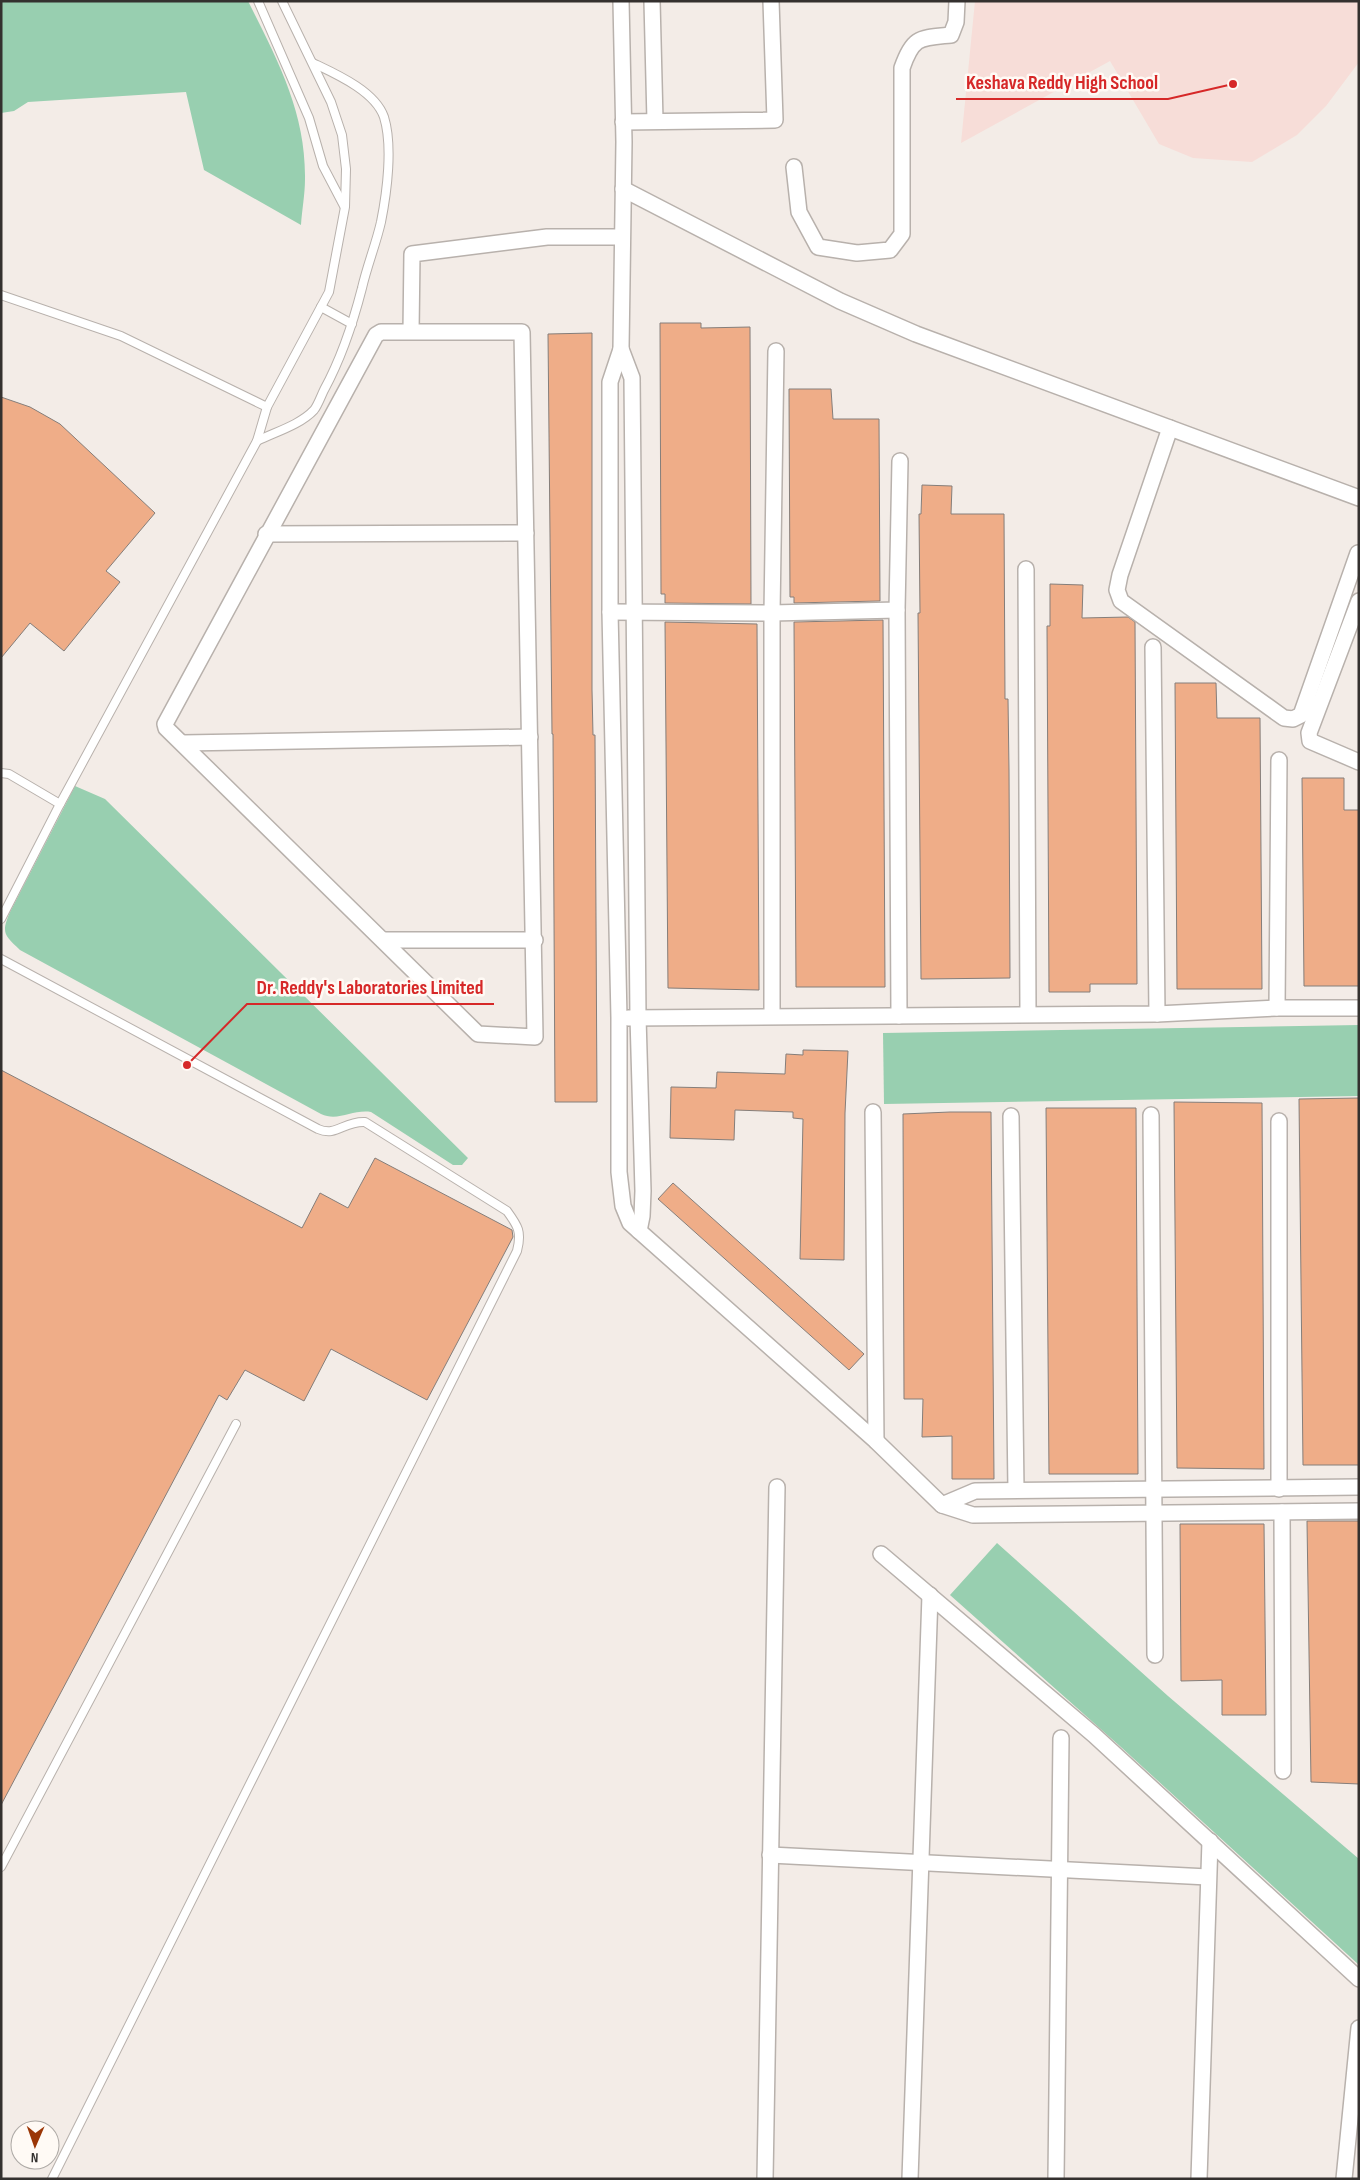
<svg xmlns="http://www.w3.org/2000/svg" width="1360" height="2180" viewBox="0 0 1360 2180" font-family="'Sofia Sans Condensed',sans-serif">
<rect width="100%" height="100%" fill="#f3ece7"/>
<polygon fill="#f7ddd8" points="975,1 1359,1 1359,62 1326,106 1297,135 1252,162 1193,158 1159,144 1110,61 961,143"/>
<g fill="#98cfb0">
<path d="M1 1H248C277 59 306 112 305 179 305 194 302 210 301 225L204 170 186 92 28 102 14 111 1 113Z"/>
<path d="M75 786 105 799 468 1158 462 1165H453L371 1112C353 1109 338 1122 321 1114L20 950C4 935 1 933 10 912Z"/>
<polygon points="1359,1025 1359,1096 884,1104 883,1033"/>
<polygon points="997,1543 1168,1696 1359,1859 1359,1965 1122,1748 950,1595"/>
</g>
<g fill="#efad88" stroke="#857e7a">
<polygon points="660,323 701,323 701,328 750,327 751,604 665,603 665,594 661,594"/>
<polygon points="592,333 592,690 593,735 595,735 597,1102 555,1102 553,734 552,734 548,334"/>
<polygon points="789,389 831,389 833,419 879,419 880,601 794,603 794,597 790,597"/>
<polygon points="1,397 30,407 60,424 155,513 106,571 120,582 64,651 30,623 1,658"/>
<polygon points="922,485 952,486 951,514 1004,514 1005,699 1008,699 1009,770 1010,978 921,979 918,613 920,613 919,514 921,514"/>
<polygon points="1050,584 1083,585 1082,618 1128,617 1135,622 1137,984 1090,984 1090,992 1049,992 1047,626 1050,626"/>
<polygon points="883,620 885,987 796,987 794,622"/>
<polygon points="665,622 757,624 759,990 668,988"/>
<polygon points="1175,683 1216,683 1217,718 1260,718 1262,989 1177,989"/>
<polygon points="1302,778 1344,778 1344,810 1359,810 1359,986 1304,986"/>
<polygon points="803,1050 848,1051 845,1113 844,1260 800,1259 803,1119 793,1118 793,1112 735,1110 734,1140 670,1138 671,1087 716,1088 717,1072 785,1074 786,1054 803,1055"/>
<polygon points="1,1070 302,1228 320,1193 348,1208 375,1158 512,1230 513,1237 427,1400 331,1349 304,1401 245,1370 227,1400 219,1395 1,1805"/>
<polygon points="1359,1098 1359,1465 1303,1465 1299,1099"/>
<polygon points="1174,1102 1262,1103 1264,1469 1177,1468"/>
<polygon points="1046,1108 1136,1108 1138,1474 1049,1474"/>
<polygon points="950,1112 991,1112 994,1479 952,1479 952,1436 922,1437 923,1399 904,1399 903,1114"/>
<polygon points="673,1183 864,1354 849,1370 658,1199"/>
<polygon points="1307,1521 1359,1521 1359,1784 1311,1782"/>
<polygon points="1180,1524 1264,1524 1266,1715 1222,1715 1222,1680 1181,1681"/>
</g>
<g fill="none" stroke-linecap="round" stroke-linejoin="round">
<defs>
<g id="service">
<polyline points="258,1 309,118 323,166 344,206"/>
<polyline points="1,295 121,336 267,407"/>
<polyline points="321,307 352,324"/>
<path d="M257 441C275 432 300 425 314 410 318 405 321 396 324 390 342 357 353 323 362 288 367 266 376 244 381 222 387 192 393 146 384 117 375 91 336 74 313 63"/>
<polyline points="1,773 9,774 60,804"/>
<polyline points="1,919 60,804 257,441 267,407 329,292 345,207 346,169 342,135 331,102 282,1"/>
<path d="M1 959 318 1129C337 1137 343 1121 365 1122L507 1211C518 1226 522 1232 517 1251L52 2179"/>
<polyline points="1,1867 236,1424"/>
</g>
<g id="minor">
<polyline points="621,1 624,142 621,349 610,382 610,612 619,1018 619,1172 623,1206 630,1223 876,1441 942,1505 973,1515 1359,1511"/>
<polyline points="652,1 655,121"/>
<polyline points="623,122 775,120 771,1"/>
<path d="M794 167 799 212 818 247 857 253 890 250 902 234V68C913 36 920 38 951 35L956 22 957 1"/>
<polyline points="623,189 840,301 916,334 1359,498"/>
<polyline points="411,332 381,332 376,335 165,724 166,728 478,1034 535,1037 522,332 411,332 412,254 547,237 622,237"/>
<polyline points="621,349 632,378 638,1017 643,1191 642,1216 639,1231"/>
<polyline points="1170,428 1120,575 1117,590 1121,601 1284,718 1293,719 1301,715 1358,553"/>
<polyline points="266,534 526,533"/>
<polyline points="1026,569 1028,1014"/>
<polyline points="1359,601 1309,733 1310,741 1359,762"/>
<polyline points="897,610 899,1016"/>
<polyline points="610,612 772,613 897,610 900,461"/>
<polyline points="1153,647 1157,1014"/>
<polyline points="183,743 530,737"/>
<polyline points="383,940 535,940"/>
<polyline points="1277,1008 1279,760"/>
<polyline points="772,1016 772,613 776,351"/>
<polyline points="628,1018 1157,1014 1277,1008 1359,1008"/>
<polyline points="873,1112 876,1441"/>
<polyline points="1151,1115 1155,1655"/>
<polyline points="1011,1116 1016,1490"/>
<polyline points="1279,1121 1279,1489"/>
<polyline points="942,1505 975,1491 1359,1487"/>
<polyline points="1282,1512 1283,1771"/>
<polyline points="881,1554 1094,1735 1359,1979"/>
<polyline points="770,1855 1208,1877"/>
<polyline points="765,2179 777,1487"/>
<polyline points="910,2179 930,1595"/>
<polyline points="1056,2179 1061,1738"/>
<polyline points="1199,2179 1210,1841"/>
<polyline points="1344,2179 1359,2028"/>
</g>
</defs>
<use href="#service" stroke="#b8b1ac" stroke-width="10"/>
<use href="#minor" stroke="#b8b1ac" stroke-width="18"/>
<use href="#service" stroke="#fff" stroke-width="8"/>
<use href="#minor" stroke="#fff" stroke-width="15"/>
</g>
<path fill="none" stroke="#d62828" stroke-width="2" d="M1233 84L1168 99H956M187 1065L247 1004H494"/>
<g fill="#d62828" stroke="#fffaf5" stroke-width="2">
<circle cx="1233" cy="84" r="5"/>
<circle cx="187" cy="1065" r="5"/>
</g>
<g font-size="20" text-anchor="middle" font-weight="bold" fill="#d62828" stroke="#fffaf5" stroke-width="5" stroke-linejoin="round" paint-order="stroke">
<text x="1062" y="89">Keshava Reddy High School</text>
<text x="370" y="994">Dr. Reddy's Laboratories Limited</text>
</g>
<rect width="1360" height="2180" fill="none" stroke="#34312f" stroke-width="5"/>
<g transform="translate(35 2145) rotate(182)"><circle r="24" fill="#fffaf5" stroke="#aeaaa6"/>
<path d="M0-4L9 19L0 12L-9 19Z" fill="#9b3606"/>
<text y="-8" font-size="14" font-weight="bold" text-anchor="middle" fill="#34312f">N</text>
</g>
</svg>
